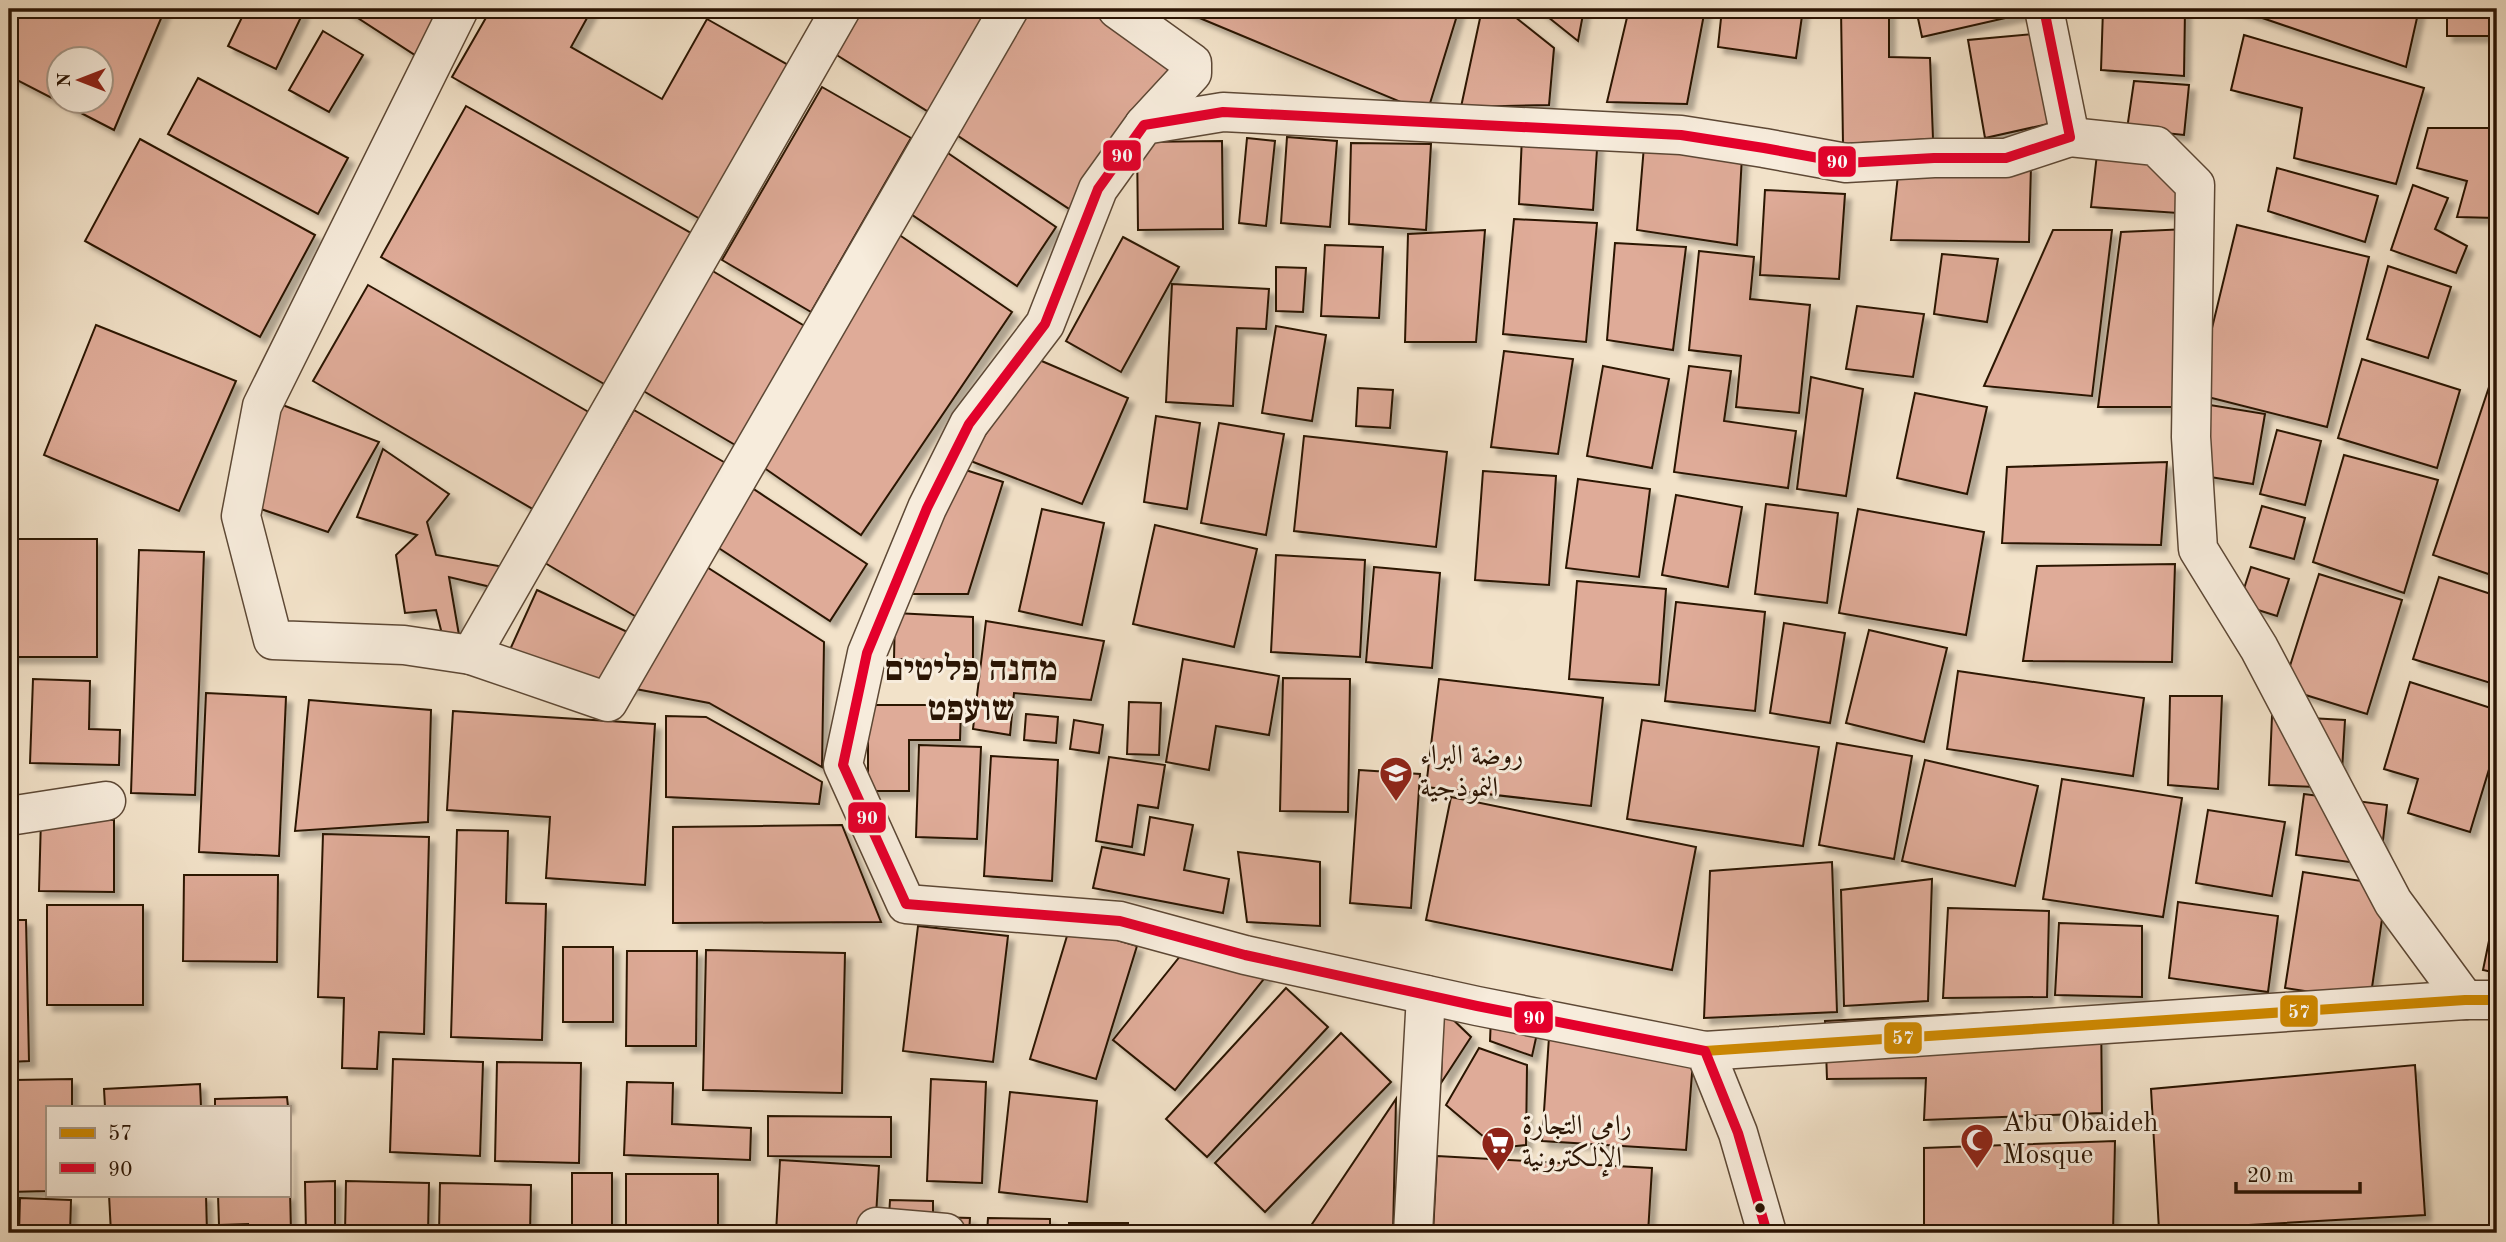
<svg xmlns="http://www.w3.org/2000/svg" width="2506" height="1242" viewBox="0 0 2506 1242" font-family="'Old Standard TT',Amiri,'Frank Ruhl Libre',serif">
<defs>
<filter id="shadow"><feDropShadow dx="6" dy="6" stdDeviation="2" flood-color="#0004"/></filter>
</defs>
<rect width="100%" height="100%" fill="#f2e2c9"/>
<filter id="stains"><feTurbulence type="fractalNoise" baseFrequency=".00286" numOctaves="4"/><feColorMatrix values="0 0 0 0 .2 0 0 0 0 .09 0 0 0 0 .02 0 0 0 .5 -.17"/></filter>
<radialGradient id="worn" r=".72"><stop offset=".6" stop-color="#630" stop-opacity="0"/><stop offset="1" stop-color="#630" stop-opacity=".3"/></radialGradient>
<g fill="#dfab98" stroke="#2b1504" stroke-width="2" fill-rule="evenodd" filter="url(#shadow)">
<path d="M9 9H165L114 130 9 76ZM60 60H102V102H60Z"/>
<polygon points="246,9 295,9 303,13 276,69 228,46"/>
<polygon points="344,9 445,9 418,57"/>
<polygon points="491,9 592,9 571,47 662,99 707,19 804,74 716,228 452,77"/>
<polygon points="863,9 997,9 932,114 835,54"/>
<polygon points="1023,9 1087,9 1177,67 1080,216 946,128"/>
<polygon points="1178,9 1459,9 1427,113"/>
<polygon points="1482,9 1505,9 1554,48 1549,105 1461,107"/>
<polygon points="1538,9 1584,9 1578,41"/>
<polygon points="1629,9 1705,9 1687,104 1607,102"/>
<polygon points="1722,9 1803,9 1796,58 1718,47"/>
<polygon points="1841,9 1889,9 1889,57 1930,58 1933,139 1843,144"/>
<polygon points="1916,9 2022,9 2023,14 1922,37"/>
<polygon points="2103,9 2185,9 2184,76 2101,70"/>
<polygon points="2236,9 2419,9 2406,67"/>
<rect x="2447" y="9" width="50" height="27"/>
<polygon points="323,31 363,55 329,112 289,90"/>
<polygon points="2033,34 2048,124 1985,138 1968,40"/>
<polygon points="2244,35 2424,88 2396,184 2294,158 2302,108 2231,90"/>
<polygon points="198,78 348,158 318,214 168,134"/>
<polygon points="2134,81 2189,85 2184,135 2127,129"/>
<polygon points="822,87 911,138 811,312 722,260"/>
<polygon points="2494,95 2497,95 2497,218 2457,217 2467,181 2417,168 2428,128 2494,128"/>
<polygon points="466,106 705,241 620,393 381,257"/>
<polygon points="1598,134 1593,210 1519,204 1522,136"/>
<polygon points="1287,137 1337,141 1330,227 1281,223"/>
<polygon points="1247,138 1275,141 1266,226 1239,223"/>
<polygon points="140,139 315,235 260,337 85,241"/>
<polygon points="1222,141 1223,229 1138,230 1137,142"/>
<polygon points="1351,143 1431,144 1426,230 1349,224"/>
<polygon points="1644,146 1742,156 1737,245 1637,230"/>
<polygon points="942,149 1056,227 1017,286 902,208"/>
<polygon points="2097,154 2182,157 2178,213 2091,207"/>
<polygon points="2031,165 2029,242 1891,240 1898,175"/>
<polygon points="2277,168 2378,196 2365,242 2268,211"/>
<polygon points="2413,185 2448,198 2435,229 2467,246 2456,273 2391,250"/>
<polygon points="1765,190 1845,194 1839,279 1760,275"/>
<polygon points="1514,219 1597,223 1586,342 1503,334"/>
<polygon points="2237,225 2369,257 2327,427 2196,394"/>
<polygon points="2188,229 2172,407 2098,407 2121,232"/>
<polygon points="1485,230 1476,342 1405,342 1408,234"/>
<polygon points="2053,230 2112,230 2092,396 1984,386"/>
<polygon points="898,234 1012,312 861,535 747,456"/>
<polygon points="1123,237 1179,267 1121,372 1066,341"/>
<polygon points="1615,243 1686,247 1673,350 1607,340"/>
<polygon points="1325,245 1383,247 1379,318 1321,316"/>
<polygon points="1699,251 1754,257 1750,299 1810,305 1799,413 1736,407 1741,356 1689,350"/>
<polygon points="1942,254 1998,259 1987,322 1934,314"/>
<polygon points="2388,266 2451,287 2428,358 2367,339"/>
<polygon points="1276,267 1306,268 1303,312 1276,311"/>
<polygon points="711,270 813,331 742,449 640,389"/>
<polygon points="1172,284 1269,289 1266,329 1237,328 1233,406 1166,402"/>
<polygon points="368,285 599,418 543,515 313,381"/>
<polygon points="1857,306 1924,314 1913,377 1846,369"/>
<polygon points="96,325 236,381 179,511 44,455"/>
<polygon points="1276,326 1326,335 1312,421 1262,413"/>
<polygon points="1504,351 1573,359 1558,454 1491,447"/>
<polygon points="1037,359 1128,398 1082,504 968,460"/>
<polygon points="2362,359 2460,390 2437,468 2338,438"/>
<polygon points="2497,363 2497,577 2433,555"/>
<polygon points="1603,366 1669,379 1652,468 1587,456"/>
<polygon points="1689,366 1731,371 1724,421 1796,431 1788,488 1674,472"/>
<polygon points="1811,377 1863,389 1846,496 1797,489"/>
<polygon points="1358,388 1393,390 1390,428 1356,426"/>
<polygon points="1915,393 1987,407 1967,494 1897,478"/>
<polygon points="280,404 379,442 328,532 258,508"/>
<polygon points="2210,405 2265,414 2253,484 2198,475"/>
<polygon points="634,410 729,465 640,619 545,563"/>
<polygon points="1156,416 1200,423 1187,509 1144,502"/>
<polygon points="1219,423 1284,434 1266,535 1201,523"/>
<polygon points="2277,430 2321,441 2305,505 2260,494"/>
<polygon points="1304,436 1447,452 1436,547 1294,531"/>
<polygon points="383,449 449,494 427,522 436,555 504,567 491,587 449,577 459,635 443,638 436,610 405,613 396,555 417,535 357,517"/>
<polygon points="2344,455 2438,480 2404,593 2313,562"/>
<polygon points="2167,462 2161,545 2002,543 2007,467"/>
<polygon points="950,465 1003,482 968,594 910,594"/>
<polygon points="1483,471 1556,476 1549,585 1475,580"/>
<polygon points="1578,479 1650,489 1639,577 1566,568"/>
<polygon points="743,482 867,564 830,621 705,539"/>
<polygon points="1676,495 1742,507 1728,587 1662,575"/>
<polygon points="1766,504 1838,513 1827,603 1755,594"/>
<polygon points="2262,506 2305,518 2294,559 2250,547"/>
<polygon points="1042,509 1104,523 1082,625 1019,611"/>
<polygon points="1858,509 1984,532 1966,635 1839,613"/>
<polygon points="1155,525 1257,549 1234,647 1133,624"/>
<rect x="9" y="539" width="88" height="118"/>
<polygon points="139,550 204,552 195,795 131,793"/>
<polygon points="1276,555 1365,560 1360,657 1271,652"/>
<polygon points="699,562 824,642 822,767 709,703 620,686"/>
<polygon points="2175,564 2172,662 2023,661 2037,566"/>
<polygon points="1374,567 1440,573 1432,668 1366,662"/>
<polygon points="2251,567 2289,579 2277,616 2239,604"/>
<polygon points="2319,574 2402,600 2367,714 2283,688"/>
<polygon points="2439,577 2497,596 2497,685 2413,659"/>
<polygon points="1577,581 1666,589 1659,685 1569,679"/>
<polygon points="537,590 634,635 605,699 508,654"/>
<polygon points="1676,602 1765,612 1755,711 1665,701"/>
<polygon points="895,613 973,617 973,661 894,659"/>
<polygon points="986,621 1104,641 1091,700 1014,693 1010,735 973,729"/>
<polygon points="1784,623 1845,633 1830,723 1770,713"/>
<polygon points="1869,630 1947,648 1924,742 1846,723"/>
<polygon points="1183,659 1279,676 1269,735 1216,726 1209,770 1166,762"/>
<polygon points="1958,671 2144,698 2133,776 1947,749"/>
<polygon points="1283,678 1350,679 1348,812 1280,811"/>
<polygon points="33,679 90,681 89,729 120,730 119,765 30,763"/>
<polygon points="1439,679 1603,698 1591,806 1426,787"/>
<polygon points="2410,682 2497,710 2497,743 2470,832 2408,813 2418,779 2384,769"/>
<polygon points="206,693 286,697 279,856 199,852"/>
<polygon points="2170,696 2222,696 2218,789 2168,785"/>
<polygon points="309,700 431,710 428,822 295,831"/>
<polygon points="1129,702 1161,703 1159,755 1127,754"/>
<polygon points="868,705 961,705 960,740 909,740 909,791 868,791"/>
<polygon points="453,711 655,724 645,885 546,878 550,817 447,810"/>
<polygon points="1026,714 1058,717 1056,743 1024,740"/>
<polygon points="666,716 706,717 822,782 819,804 666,797"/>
<polygon points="2272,716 2345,720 2341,788 2269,785"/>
<polygon points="1074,720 1103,725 1099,753 1070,749"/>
<polygon points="1642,720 1819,747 1803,846 1627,819"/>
<polygon points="1837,743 1912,756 1894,859 1819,845"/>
<polygon points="919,745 981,747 977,839 916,837"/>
<polygon points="991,756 1058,760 1052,881 984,876"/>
<polygon points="1109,757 1165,765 1158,808 1138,805 1132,847 1096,841"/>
<polygon points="1925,760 2038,786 2015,886 1902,861"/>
<polygon points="1359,770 1420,774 1411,908 1350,903"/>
<polygon points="2062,779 2182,798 2163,917 2043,899"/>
<polygon points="2304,794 2387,805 2380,866 2296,855"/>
<polygon points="1451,797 1696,847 1672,970 1426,920"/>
<polygon points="2208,810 2285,822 2272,896 2196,883"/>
<polygon points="1150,817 1193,825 1184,870 1229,879 1223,913 1093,888 1102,847 1144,855"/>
<polygon points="41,818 114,820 114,892 39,891"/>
<polygon points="842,825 881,922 673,923 673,827"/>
<polygon points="457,830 508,831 506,903 546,904 542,1040 451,1037"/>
<polygon points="323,834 429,837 424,1034 379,1032 377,1069 342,1068 344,998 318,997"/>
<polygon points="1238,852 1320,862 1320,926 1247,922"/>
<polygon points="1832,862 1837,1012 1704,1018 1710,871"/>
<polygon points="2303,872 2387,885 2370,1001 2285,988"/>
<polygon points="184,875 278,875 277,962 183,961"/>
<polygon points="1932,879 1928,1001 1844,1006 1841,890"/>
<polygon points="2178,902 2278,916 2268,992 2169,978"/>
<polygon points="2497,902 2497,973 2483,970"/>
<rect x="47" y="905" width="96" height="100"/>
<polygon points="1948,908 2049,911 2047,997 1943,998"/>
<polygon points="9,920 26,920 29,1061 9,1062"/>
<polygon points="2059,923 2142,926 2142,997 2055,995"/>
<polygon points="918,926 1008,936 993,1062 903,1051"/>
<polygon points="1070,926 1137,946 1096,1079 1030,1059"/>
<rect x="563" y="947" width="50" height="75"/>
<polygon points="706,950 845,953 842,1093 703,1090"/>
<polygon points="1185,950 1271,970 1175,1090 1113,1040"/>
<polygon points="627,951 697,951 696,1046 626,1046"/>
<polygon points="1286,988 1328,1027 1207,1157 1166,1119"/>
<polygon points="2101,1007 2102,1113 1924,1120 1926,1078 1827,1079 1825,1021"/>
<polygon points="1443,1010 1471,1037 1441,1083"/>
<polygon points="1491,1017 1538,1029 1532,1056 1490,1041"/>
<polygon points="1341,1033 1391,1082 1265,1212 1215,1163"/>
<polygon points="1549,1037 1694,1048 1686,1150 1542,1141"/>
<polygon points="1479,1048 1527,1065 1526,1145 1497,1148 1446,1105"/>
<polygon points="393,1059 483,1062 480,1156 390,1152"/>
<polygon points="497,1062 581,1063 579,1163 495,1161"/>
<polygon points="2415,1065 2425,1215 2159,1230 2151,1089"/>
<polygon points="72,1079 72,1107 47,1107 47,1191 9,1192 9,1109 15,1109 14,1080"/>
<polygon points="931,1079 986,1082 982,1183 927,1181"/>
<polygon points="627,1082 673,1083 672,1124 751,1128 750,1160 624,1155"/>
<polygon points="200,1084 201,1107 105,1107 104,1089"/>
<polygon points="1010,1092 1097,1101 1087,1202 999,1192"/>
<polygon points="287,1097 288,1107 215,1107 215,1099"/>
<polygon points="1396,1099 1393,1233 1306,1233"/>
<polygon points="768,1116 891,1117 891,1157 768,1156"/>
<polygon points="2115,1141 2113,1233 1924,1233 1924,1148"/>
<polygon points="289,1145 291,1233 248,1233 248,1224 219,1225 218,1195 289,1195"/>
<polygon points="1437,1156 1652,1168 1648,1233 1433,1233"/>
<polygon points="780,1160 879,1166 875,1233 776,1233"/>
<rect x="572" y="1173" width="40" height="60"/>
<rect x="626" y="1174" width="92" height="59"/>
<polygon points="335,1181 335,1233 306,1233 305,1182"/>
<polygon points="346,1181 429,1183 428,1233 345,1233"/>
<polygon points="440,1183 531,1185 530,1233 439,1233"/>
<polygon points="109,1195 206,1195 207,1233 111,1233"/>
<polygon points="20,1198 71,1200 70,1233 19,1233"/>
<polygon points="890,1200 933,1201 933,1217 970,1218 969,1233 888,1233"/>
<polygon points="988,1218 1050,1219 1050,1233 987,1233"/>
<rect x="1069" y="1223" width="59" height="10"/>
</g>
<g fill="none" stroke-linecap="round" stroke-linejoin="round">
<defs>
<g id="minor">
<polyline points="459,9 262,406 241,516 273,640 404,645 471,655 841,9"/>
<polyline points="1117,9 1192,63 1192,73 1144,125"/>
<polyline points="2070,137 2156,146 2195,185 2191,437 2198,549 2259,648 2393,902 2465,1000"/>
<polyline points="471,655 608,702 1009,9"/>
<polyline points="9,816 106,801"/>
<polyline points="1705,1051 2465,1000 2497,1000"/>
<polyline points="876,1227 946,1233"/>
<polyline points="1413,1233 1426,995"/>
<polyline points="1767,1233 1738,1133 1705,1051 1477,1006 1245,955 1120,921 906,904 843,765 867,653 927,508 969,424 1045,324 1098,189 1144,125 1223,112 1681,135 1764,148 1846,163 1934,158 2006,158 2070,137 2044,9"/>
</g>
</defs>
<use href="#minor" stroke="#5d4835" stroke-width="41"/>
<use href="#minor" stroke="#f7ecdc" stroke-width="38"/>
<defs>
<polyline id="bus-1" points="1705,1051 2465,1000 2497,1000"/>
<polyline id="bus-2" points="1767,1233 1738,1133 1705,1051 1477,1006 1245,955 1120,921 906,904 843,765 867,653 927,508 969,424 1045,324 1098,189 1144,125 1223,112 1681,135 1764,148 1846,163 1934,158 2006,158 2070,137 2044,9"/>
</defs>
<use href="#bus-1" stroke="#f7ecdc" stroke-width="16"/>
<use href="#bus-2" stroke="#f7ecdc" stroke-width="16"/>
<use href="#bus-1" stroke="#ce8901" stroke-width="10"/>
<use href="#bus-2" stroke="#e4002b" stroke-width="10"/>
</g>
<defs>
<symbol id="school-pin" viewBox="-11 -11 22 30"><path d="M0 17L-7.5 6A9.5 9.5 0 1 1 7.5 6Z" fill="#8f2418" stroke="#f7ecdc"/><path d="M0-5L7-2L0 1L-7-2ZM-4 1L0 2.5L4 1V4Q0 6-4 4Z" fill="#fff"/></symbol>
<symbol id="mosque-pin" viewBox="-11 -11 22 30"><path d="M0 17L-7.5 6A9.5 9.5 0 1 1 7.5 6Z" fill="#8f2418" stroke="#f7ecdc"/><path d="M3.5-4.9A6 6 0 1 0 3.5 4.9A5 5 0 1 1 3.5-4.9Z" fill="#fff"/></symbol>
<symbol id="supermarket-pin" viewBox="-11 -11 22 30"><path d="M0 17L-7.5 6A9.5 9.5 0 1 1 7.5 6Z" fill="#8f2418" stroke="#f7ecdc"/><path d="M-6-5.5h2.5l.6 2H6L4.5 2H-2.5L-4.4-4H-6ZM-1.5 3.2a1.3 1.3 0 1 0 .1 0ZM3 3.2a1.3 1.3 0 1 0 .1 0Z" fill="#fff"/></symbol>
</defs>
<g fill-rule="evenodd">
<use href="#school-pin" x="1377" y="754" width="38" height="52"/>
<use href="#mosque-pin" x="1958" y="1121" width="38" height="52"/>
<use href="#supermarket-pin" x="1479" y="1124" width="38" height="52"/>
</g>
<circle fill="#2b1504" stroke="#f7ecdc" stroke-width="2.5" cx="1760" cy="1208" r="6"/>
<g text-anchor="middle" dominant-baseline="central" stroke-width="6" stroke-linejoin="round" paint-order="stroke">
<g font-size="28" fill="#2b1504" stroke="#f7ecdc" text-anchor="start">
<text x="1420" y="757">روضة البراء<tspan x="1420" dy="32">النموذجية</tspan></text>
<text x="2002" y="1124">Abu Obaideh<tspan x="2002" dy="32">Mosque</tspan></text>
<text x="1522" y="1127">رامي التجارة<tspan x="1522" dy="32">الإلكترونية</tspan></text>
</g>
<g font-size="35" font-weight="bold" fill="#2b1504" stroke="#f7ecdc">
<text x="971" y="670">מחנה פליטים<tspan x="971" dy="40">שועפט</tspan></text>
</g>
</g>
<g stroke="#f7ecdc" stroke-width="2.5">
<rect x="1102" y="139" width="40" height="33" rx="7" fill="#e4002b"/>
<rect x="1817" y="145" width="40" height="33" rx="7" fill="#e4002b"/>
<rect x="847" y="801" width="40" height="33" rx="7" fill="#e4002b"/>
<rect x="2279" y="994" width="40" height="34" rx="7" fill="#ce8901"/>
<rect x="1513" y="1000" width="41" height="34" rx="7" fill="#e4002b"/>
<rect x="1883" y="1021" width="40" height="34" rx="7" fill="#ce8901"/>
</g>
<g font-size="19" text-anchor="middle" font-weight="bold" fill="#fff">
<text x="1122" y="162">90</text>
<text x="1837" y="168">90</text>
<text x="867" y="824">90</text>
<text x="2299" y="1018">57</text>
<text x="1534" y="1024">90</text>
<text x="1903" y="1044">57</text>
</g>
<rect width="2506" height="1242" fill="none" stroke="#f2e2c9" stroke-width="35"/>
<rect x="10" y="10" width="2485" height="1221" fill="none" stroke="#2b1504" stroke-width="3.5"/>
<rect x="18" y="18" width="2471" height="1207" fill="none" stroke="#2b1504" stroke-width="2"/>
<rect x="46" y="1106" width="245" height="91" fill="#f7ecdc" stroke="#a59686" stroke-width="2"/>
<rect x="60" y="1128" width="35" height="10" fill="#ce8901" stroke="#a59686" stroke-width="2"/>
<text x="108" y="1140" font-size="21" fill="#2b1504">57</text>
<rect x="60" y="1163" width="35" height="10" fill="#e4002b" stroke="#a59686" stroke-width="2"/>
<text x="108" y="1176" font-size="21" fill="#2b1504">90</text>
<g transform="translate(80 80) rotate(270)"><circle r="33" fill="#f7ecdc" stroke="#a59686" stroke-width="2"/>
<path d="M0-5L12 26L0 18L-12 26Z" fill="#8f2418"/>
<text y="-10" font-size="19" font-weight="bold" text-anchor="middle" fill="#2b1504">N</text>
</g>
<path d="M2236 1182v10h124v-10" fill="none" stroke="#2b1504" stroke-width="3.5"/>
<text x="2247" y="1182" font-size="21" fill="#2b1504" stroke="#f7ecdc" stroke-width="5" paint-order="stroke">20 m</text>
<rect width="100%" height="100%" filter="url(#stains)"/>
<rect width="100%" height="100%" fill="url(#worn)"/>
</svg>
